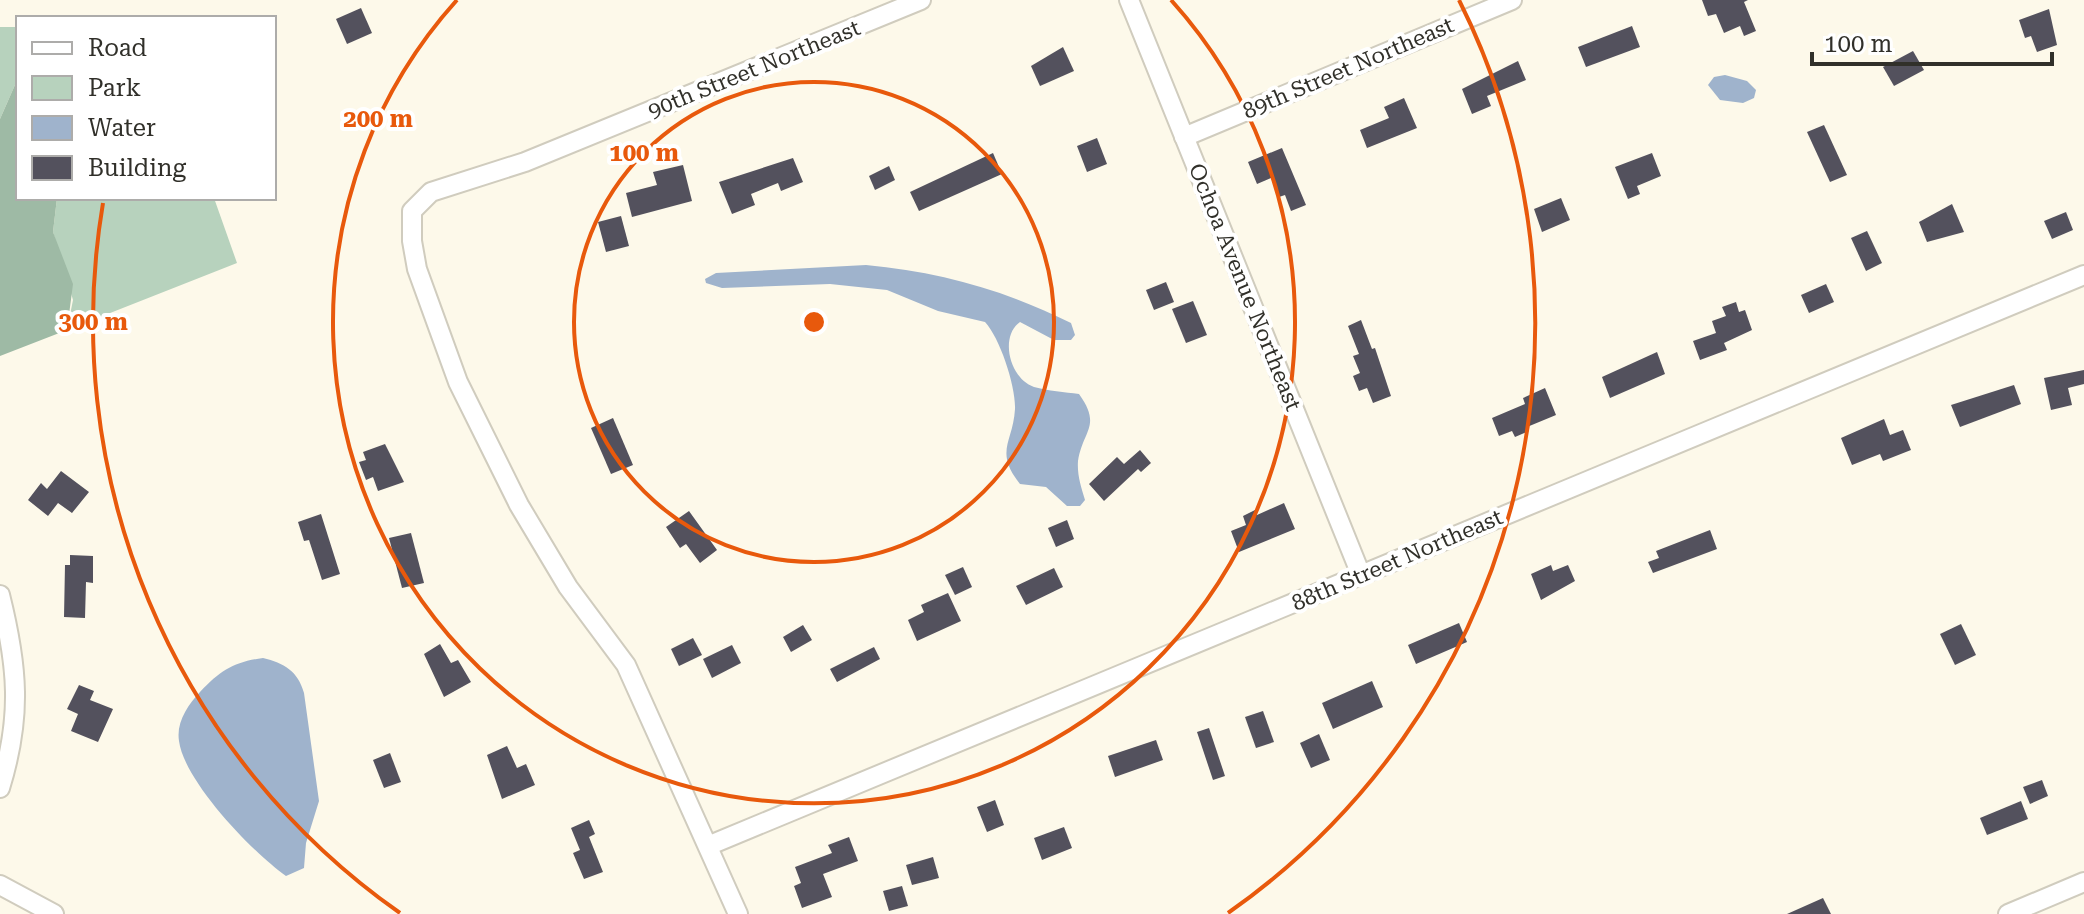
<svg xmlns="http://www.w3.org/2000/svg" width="2084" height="914" viewBox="0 0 2084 914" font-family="'Roboto Serif',serif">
<rect width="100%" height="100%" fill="#fdf9ea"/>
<g fill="#b7d2bd">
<polygon points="0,27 18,27 18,78 0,119"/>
<polygon points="57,198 214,198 237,263 67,330 73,300 53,232"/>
</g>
<polygon fill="#9ebaa5" points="18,78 18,198 57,198 53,232 73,284 67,330 0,356 0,119"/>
<g fill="#9fb3cc">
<polygon points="1725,75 1747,81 1756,90 1754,98 1743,103 1720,100 1708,85 1714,77"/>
<path d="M866 265C940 272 1005 290 1071 323L1075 335 1071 340H1054L1020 322C999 337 1010 379 1034 387 1048 391 1065 392 1079 394 1102 426 1083 430 1078 461 1077 475 1081 487 1085 500L1080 506H1067L1046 487 1020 484C994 451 1013 443 1015 409 1016 387 1000 338 985 322L938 311 887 290 830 284 722 288 706 283 705 279 716 273Z"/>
<path d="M263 658C284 663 298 671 304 693L319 801 306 843 304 868 286 876C253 853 184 781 179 741 176 722 188 705 200 692 221 670 234 662 263 658Z"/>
</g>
<g fill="#53515d">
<polygon points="1702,0 1748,0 1744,2 1756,31 1744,36 1740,26 1724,33 1716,14 1708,16"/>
<polygon points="361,8 372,33 347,44 336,19"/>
<polygon points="2049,9 2057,45 2037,52 2031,36 2025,38 2019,20"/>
<polygon points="1632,26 1640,47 1586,67 1578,47"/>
<polygon points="1063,47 1074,71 1040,86 1031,66"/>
<polygon points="1913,51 1924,70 1894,86 1883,67"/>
<polygon points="1518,61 1526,80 1487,96 1491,106 1472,114 1462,89"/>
<polygon points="1404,98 1417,128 1367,148 1360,130 1389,118 1384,107"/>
<polygon points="1824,125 1847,175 1830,182 1807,132"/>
<polygon points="1097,138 1107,164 1087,172 1077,146"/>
<polygon points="1282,148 1306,205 1291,211 1285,195 1279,197 1271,178 1257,184 1248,162"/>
<polygon points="993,153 1002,174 919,211 910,192"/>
<polygon points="1652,153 1661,176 1637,186 1640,194 1628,199 1615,167"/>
<polygon points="793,158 803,182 781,191 778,183 751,194 755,205 732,214 719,182"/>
<polygon points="683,165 692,201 632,217 626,193 657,185 653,172"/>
<polygon points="889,166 895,180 875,190 869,176"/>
<polygon points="1561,198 1570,220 1542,232 1534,209"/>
<polygon points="1952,204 1964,232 1927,242 1919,222"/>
<polygon points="2066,212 2073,230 2052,239 2044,221"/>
<polygon points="621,216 629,246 606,252 598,222"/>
<polygon points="1867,231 1882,263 1866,271 1851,238"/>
<polygon points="1166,282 1174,302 1154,310 1146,290"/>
<polygon points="1826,284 1834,302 1809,313 1801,295"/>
<polygon points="1193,301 1207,335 1186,343 1172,309"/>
<polygon points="1736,302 1739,312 1745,310 1752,330 1724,343 1727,350 1700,360 1693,341 1716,333 1712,321 1726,316 1722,307"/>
<polygon points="1361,320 1372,349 1375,348 1391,396 1373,403 1367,388 1359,391 1353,376 1360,373 1353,356 1359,354 1348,326"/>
<polygon points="1657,352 1665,374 1610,398 1602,377"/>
<polygon points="2084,370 2084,384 2068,388 2072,405 2051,410 2044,378"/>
<polygon points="2014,385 2021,404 1960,427 1951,405"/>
<polygon points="1545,388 1556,415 1527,427 1529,431 1515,437 1512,431 1499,436 1492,418 1525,404 1523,398"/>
<polygon points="613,418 633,465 611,474 591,428"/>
<polygon points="1884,419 1890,435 1903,430 1911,450 1883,461 1880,454 1852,465 1841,438"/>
<polygon points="385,444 404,482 378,491 373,477 366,480 359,462 366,460 363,452"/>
<polygon points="1140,450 1151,463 1141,472 1138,469 1104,501 1089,484 1117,457 1124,464"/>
<polygon points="61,471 89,492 72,513 58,503 48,516 28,500 41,483 47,489"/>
<polygon points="1284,503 1295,529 1239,552 1231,531 1246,525 1243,516 1255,510 1257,515"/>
<polygon points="689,511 717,550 700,563 686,544 680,548 666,527"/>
<polygon points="321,514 340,574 322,580 309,540 304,541 298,522"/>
<polygon points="1067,520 1074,539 1056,547 1048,528"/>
<polygon points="1710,530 1717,549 1653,573 1648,562 1659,558 1656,551"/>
<polygon points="411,533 424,583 402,588 389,538"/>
<polygon points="70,555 93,556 93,583 86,582 85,618 64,617 65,565 70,565"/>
<polygon points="1551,565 1553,571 1568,565 1575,581 1541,600 1531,574"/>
<polygon points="963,567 972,587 955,595 945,575"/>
<polygon points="1054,568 1063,587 1026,605 1016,586"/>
<polygon points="948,593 961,621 917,641 908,620 924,612 921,605"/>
<polygon points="1459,623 1467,642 1416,664 1408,645"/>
<polygon points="1961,624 1976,655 1955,665 1940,634"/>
<polygon points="803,625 812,640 791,652 783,637"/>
<polygon points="693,638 702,655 679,666 671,649"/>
<polygon points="440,644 451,663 458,660 471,682 444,697 424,654"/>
<polygon points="732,645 741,663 712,678 703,659"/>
<polygon points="874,647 880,659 837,682 830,669"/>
<polygon points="1372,681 1383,707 1333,729 1322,703"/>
<polygon points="79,685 94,691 90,700 113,709 98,742 71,731 78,714 67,709"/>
<polygon points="1263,711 1274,742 1256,748 1245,717"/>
<polygon points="1209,728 1225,776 1213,780 1197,732"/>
<polygon points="1319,734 1330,760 1311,768 1300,743"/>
<polygon points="1156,740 1163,760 1115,777 1108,756"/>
<polygon points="507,746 517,768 526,764 535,785 502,799 487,755"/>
<polygon points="390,753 401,782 384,788 373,760"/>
<polygon points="2042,780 2048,796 2030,804 2023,787"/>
<polygon points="995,800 1004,825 987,832 977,807"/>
<polygon points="2021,801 2028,819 1987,835 1980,818"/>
<polygon points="589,820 595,834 589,837 603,872 584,879 573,853 580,850 571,828"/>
<polygon points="1064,827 1072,848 1042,860 1034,838"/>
<polygon points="849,837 858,861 823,874 832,897 802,908 794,886 801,883 795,867 832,853 828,845"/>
<polygon points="933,857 939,878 912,885 906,865"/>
<polygon points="902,886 908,906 889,911 883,891"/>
<polygon points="1823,898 1831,914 1787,914"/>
</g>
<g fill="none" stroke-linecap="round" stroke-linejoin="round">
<defs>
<g id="minor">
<polyline points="1129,0 1361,575"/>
<polyline points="1184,137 1512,0"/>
<path d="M0 595C18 667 22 717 0 788"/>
<polyline points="710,845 2084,275"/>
<polyline points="0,885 54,914"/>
<polyline points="738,914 626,665 568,587 519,505 458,382 417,269 412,241 412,211 431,192 525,162 921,0"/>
<polyline points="2008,914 2084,882"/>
</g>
</defs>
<use href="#minor" stroke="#d0ccbe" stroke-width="22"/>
<use href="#minor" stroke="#fff" stroke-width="18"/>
</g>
<g fill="none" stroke="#e8590c" stroke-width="4">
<circle cx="814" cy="322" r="240"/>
<path d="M1171 0A481 481 0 1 1 457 0"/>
<path d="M400 913A721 721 0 0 1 103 203M1459 0A721 721 0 0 1 1228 913"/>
</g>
<g text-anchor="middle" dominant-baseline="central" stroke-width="8" stroke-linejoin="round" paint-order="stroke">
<g font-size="22" fill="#31302a" stroke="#fff">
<text transform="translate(1348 68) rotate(-23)">89th Street Northeast</text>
<text transform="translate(754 69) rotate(-22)">90th Street Northeast</text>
<text transform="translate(1245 287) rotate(68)">Ochoa Avenue Northeast</text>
<text transform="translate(1397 560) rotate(-23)">88th Street Northeast</text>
</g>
</g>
<circle cx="814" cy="322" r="12" fill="#e8590c" stroke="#fff" stroke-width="4"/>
<g font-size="24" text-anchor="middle" font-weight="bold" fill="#e8590c" stroke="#fff" stroke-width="8" stroke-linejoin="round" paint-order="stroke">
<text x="378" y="127">200 m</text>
<text x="644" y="161">100 m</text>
<text x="93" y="330">300 m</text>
</g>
<rect x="16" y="16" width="260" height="184" fill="#ffffff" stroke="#adacaa" stroke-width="2"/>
<rect x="32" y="42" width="40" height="12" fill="#ffffff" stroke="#adacaa" stroke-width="2"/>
<text x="88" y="56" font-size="24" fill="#31302a">Road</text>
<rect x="32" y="76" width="40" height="24" fill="#b7d2bd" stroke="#adacaa" stroke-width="2"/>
<text x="88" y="96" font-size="24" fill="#31302a">Park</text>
<rect x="32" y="116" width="40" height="24" fill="#9fb3cc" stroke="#adacaa" stroke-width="2"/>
<text x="88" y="136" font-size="24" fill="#31302a">Water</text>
<rect x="32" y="156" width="40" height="24" fill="#53515d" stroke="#adacaa" stroke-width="2"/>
<text x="88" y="176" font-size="24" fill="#31302a">Building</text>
<path d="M1812 52v12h240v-12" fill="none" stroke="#31302a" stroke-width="4"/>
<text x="1824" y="52" font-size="24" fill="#31302a" stroke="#ffffff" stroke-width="6" paint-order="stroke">100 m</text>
</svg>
